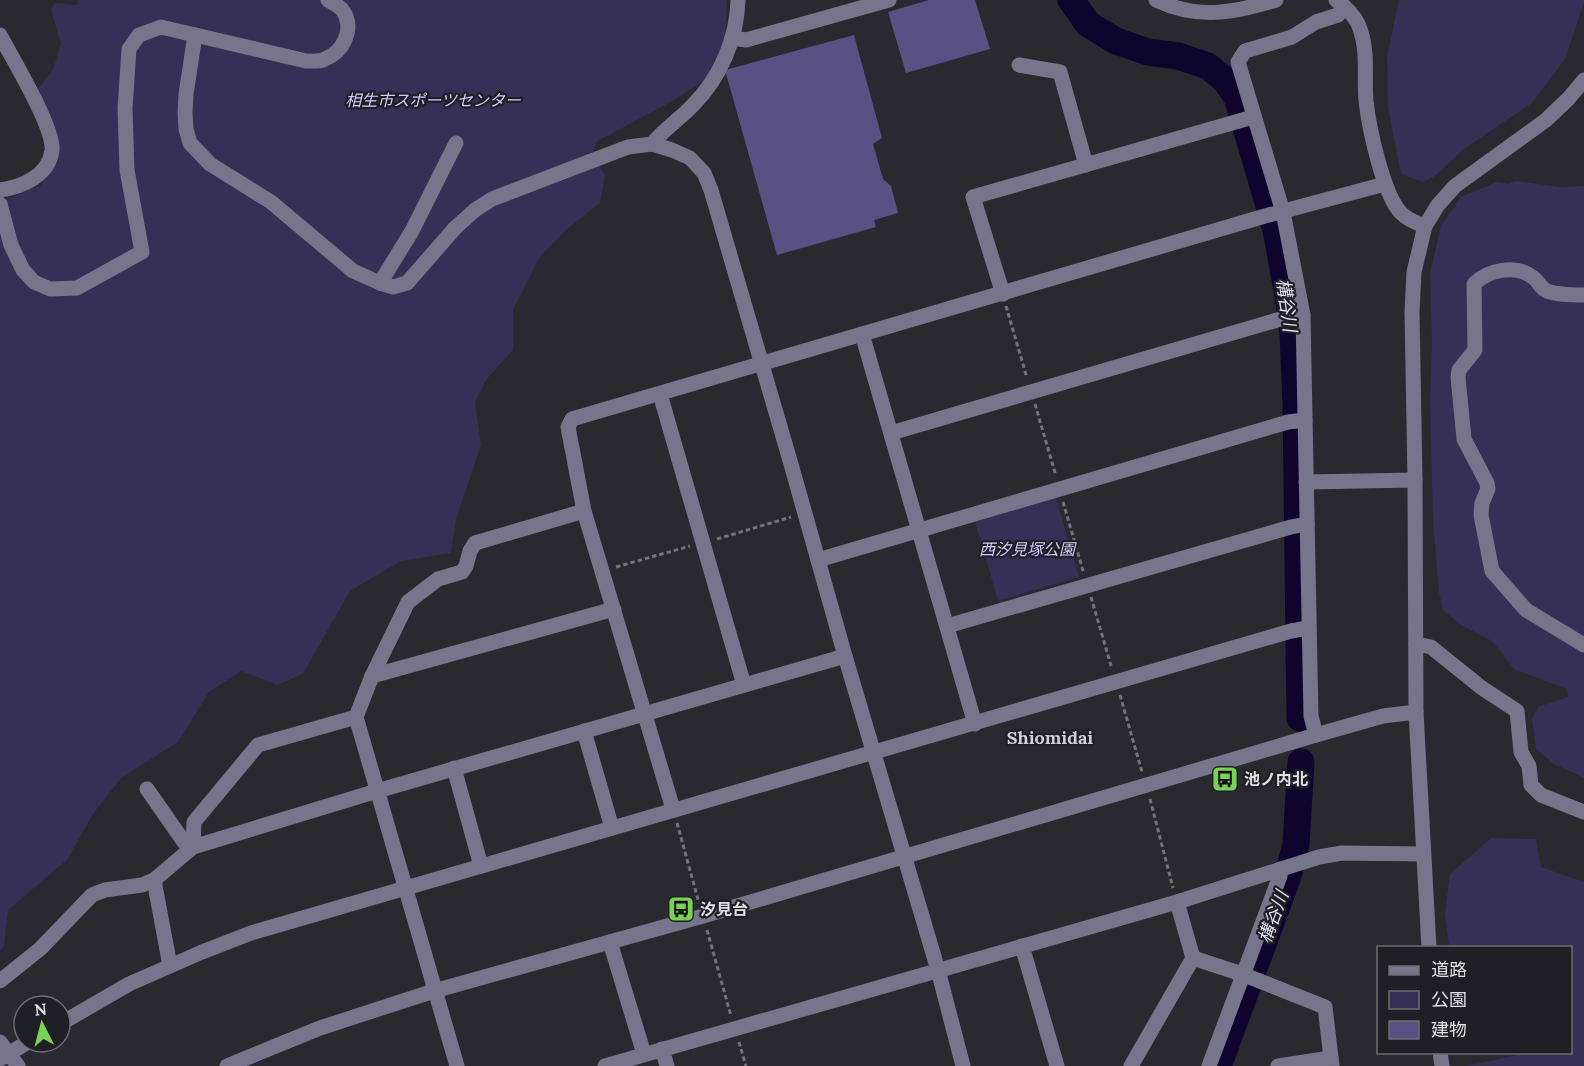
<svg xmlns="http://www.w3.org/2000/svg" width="1584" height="1066" viewBox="0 0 1584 1066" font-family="Lora,'Noto Sans JP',serif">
<rect width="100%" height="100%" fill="#29292f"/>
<g fill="#343056">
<polygon points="78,0 727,0 725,41 709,78 667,104 596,142 593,155 605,175 600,203 567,229 539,258 513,310 513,350 486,380 475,402 481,445 456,519 451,553 401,561 350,591 303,674 277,685 241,671 209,692 178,742 121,778 93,814 67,860 8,910 4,946 0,951 0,202 41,185 54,166 38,89 53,70 61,43 51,10 55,3 76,5"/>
<polygon points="1399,0 1584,0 1584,3 1565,59 1532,103 1464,149 1435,176 1423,182 1401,174 1388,108 1387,56"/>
<polygon points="1516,181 1560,187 1584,186 1584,778 1554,764 1536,749 1532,719 1538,707 1568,697 1567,689 1514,669 1492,641 1461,625 1443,610 1439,592 1433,522 1430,402 1432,343 1430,273 1441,226 1461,197 1497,182 1508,184"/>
<polygon points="1056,498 1079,577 998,601 975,521"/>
<polygon points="1491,838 1536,839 1541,867 1584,882 1584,1066 1465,1066 1528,1053 1570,1052 1570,948 1449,947 1445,913 1450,874"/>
</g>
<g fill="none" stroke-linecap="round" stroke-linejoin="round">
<g stroke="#0f042e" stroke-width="27">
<polyline points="1071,0 1088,24 1116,41 1148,52 1178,56 1208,66 1226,81 1237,97 1276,230 1288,295 1293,334 1296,403 1300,718"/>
<polyline points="1218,1066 1288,876 1296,844 1301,762"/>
</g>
</g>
<g fill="#575283">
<polygon points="929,0 975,0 990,49 906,73 888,12"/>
<polygon points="854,35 882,138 873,144 883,179 891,186 898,213 874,220 876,227 777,255 725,70"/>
</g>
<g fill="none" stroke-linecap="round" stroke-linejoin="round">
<g stroke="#747379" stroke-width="3" stroke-dasharray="4.5 3" stroke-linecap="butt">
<polyline points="1006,306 1027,378"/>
<polyline points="1035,404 1056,476"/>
<polyline points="1063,502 1084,574"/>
<polyline points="717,539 791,517"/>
<polyline points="616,567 690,546"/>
<polyline points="1091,597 1112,669"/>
<polyline points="1120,695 1142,772"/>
<polyline points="1150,799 1173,888"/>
<polyline points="677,823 699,903"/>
<polyline points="707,930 731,1016"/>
<polyline points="739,1042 746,1066"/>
</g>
<g stroke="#76758c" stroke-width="15">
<path d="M1156 0C1198 20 1233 13 1276 0"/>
<path d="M1336 0C1347 8 1358 19 1361 32 1368 54 1364 78 1366 101 1369 128 1383 194 1401 213 1408 220 1416 223 1425 226"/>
<path d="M0 35C12 58 54 127 52 150 49 176 22 187 0 190"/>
<polyline points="195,35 186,94 185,113 186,129 190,143 210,164 271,202 353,271 380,283 393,287 407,283 455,228 475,210 492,199 628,147 652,144 672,150 690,158 704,173 711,190 791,464 845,656 938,970 963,1066"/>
<polyline points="732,38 746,40 889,0"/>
<polyline points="1019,65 1060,72 1086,165"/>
<path d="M652 144C664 129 680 119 693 105 720 78 737 39 738 0"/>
<path d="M0 204 11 245 23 270 34 282 50 289 77 288 142 252 127 170 125 108 129 49 139 35 161 27 306 61C312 61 320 62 325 59 343 52 355 29 343 11 340 6 333 3 328 0"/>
<polyline points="380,283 412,231 456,143"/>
<polyline points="1003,294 973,197 1253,117"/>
<path d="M1584 295C1573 295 1557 295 1547 291 1540 288 1539 282 1534 278 1517 264 1489 269 1474 284L1475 350 1459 370 1458 377 1464 439 1487 483 1488 489 1482 503 1481 515 1492 571 1526 610 1584 645"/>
<polyline points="862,334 975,724"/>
<polyline points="660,394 744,685"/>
<polyline points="891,433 1284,318 1303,315"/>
<polyline points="1306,482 1415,480"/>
<polyline points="818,560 1288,422 1305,420"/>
<polyline points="947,626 1291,527 1307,524"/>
<polyline points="1416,644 1431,647 1482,688 1517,711 1521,752 1529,766 1531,785 1541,795 1584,812"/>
<polyline points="372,676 614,609"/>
<polyline points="584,731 612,828"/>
<polyline points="1316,735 1311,716 1303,315 1283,212 1238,62 1245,51 1292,37 1316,22 1338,15 1344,6"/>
<polyline points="454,768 481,866"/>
<polyline points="147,789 184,842 193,847 377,791 845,656"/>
<polyline points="673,809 584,511 568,427 572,419 1265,216 1385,184"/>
<polyline points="154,880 170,966"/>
<polyline points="610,942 644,1054"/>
<polyline points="1022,946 1057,1066"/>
<polyline points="1429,948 1416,712 1415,480 1412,312 1414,272 1425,226 1438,205 1455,186 1546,120 1568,99 1584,80"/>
<polyline points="1193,958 1242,974 1325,1007 1332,1066"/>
<polyline points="0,981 40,949 92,895 105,890 142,885 154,880 193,847 194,822 258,745 356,717"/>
<polyline points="60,1024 129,984 202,952 251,933 1291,631 1308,628"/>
<polyline points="0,1042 18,1066"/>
<polyline points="662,1049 667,1066"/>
<polyline points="1440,1052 1442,1066"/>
<polyline points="0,1059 28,1042"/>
<polyline points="227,1066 320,1028 434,991 703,916 1316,735 1383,716 1416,712"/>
<polyline points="457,1066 356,717 372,676 408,602 438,579 462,572 466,566 470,551 475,543 584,511"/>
<polyline points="605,1066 1177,902 1319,857 1342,853 1422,854"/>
<polyline points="1131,1066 1193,958 1177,902"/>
<polyline points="1209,1066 1280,876 1280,869"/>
<polyline points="1278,1066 1331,1058"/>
</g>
</g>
<defs>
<symbol id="bus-square" viewBox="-11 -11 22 22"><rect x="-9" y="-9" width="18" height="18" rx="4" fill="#7bd156" stroke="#1f1f26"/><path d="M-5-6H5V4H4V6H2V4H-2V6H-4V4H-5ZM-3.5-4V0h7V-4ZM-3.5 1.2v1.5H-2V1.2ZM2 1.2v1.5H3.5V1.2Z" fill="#111"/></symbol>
</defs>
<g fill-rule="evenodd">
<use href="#bus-square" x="1210" y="764" width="30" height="30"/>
<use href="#bus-square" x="666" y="894" width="30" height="30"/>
</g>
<g text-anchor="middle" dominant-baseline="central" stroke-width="4.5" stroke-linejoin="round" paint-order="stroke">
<g font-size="16" font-style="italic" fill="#ceccfb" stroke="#1f1f26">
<text x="433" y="100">相生市スポーツセンター</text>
<text x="1027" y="549">西汐見塚公園</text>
</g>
<g font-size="16" font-weight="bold" fill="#e0dfe4" stroke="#1f1f26" text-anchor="start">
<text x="1244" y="779">池ノ内北</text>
<text x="700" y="909">汐見台</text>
</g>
<g font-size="18" font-style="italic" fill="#e2e2f2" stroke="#1f1f26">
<text transform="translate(1287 305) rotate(82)">構谷川</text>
<text transform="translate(1273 917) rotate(-70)">構谷川</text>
</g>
<g font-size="18" font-weight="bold" fill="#d0d0d9" stroke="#1f1f26">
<text x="1050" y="737">Shiomidai</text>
</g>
</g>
<rect x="1377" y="946" width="195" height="108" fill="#1f1f26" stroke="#6c6c72" stroke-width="1.5"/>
<rect x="1389" y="966" width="30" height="9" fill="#76758c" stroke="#6c6c72" stroke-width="1.5"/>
<text x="1431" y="976" font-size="18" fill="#e0dfe4">道路</text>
<rect x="1389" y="991" width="30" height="18" fill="#343056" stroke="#6c6c72" stroke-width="1.5"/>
<text x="1431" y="1006" font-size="18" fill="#e0dfe4">公園</text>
<rect x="1389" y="1021" width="30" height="18" fill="#575283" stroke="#6c6c72" stroke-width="1.5"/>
<text x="1431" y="1036" font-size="18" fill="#e0dfe4">建物</text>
<g transform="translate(42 1024) rotate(354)"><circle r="28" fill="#1f1f26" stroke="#6c6c72" stroke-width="1.5"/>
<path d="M0-4.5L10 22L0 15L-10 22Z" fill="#7bd156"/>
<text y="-9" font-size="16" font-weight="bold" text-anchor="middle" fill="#e0dfe4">N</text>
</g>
</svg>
